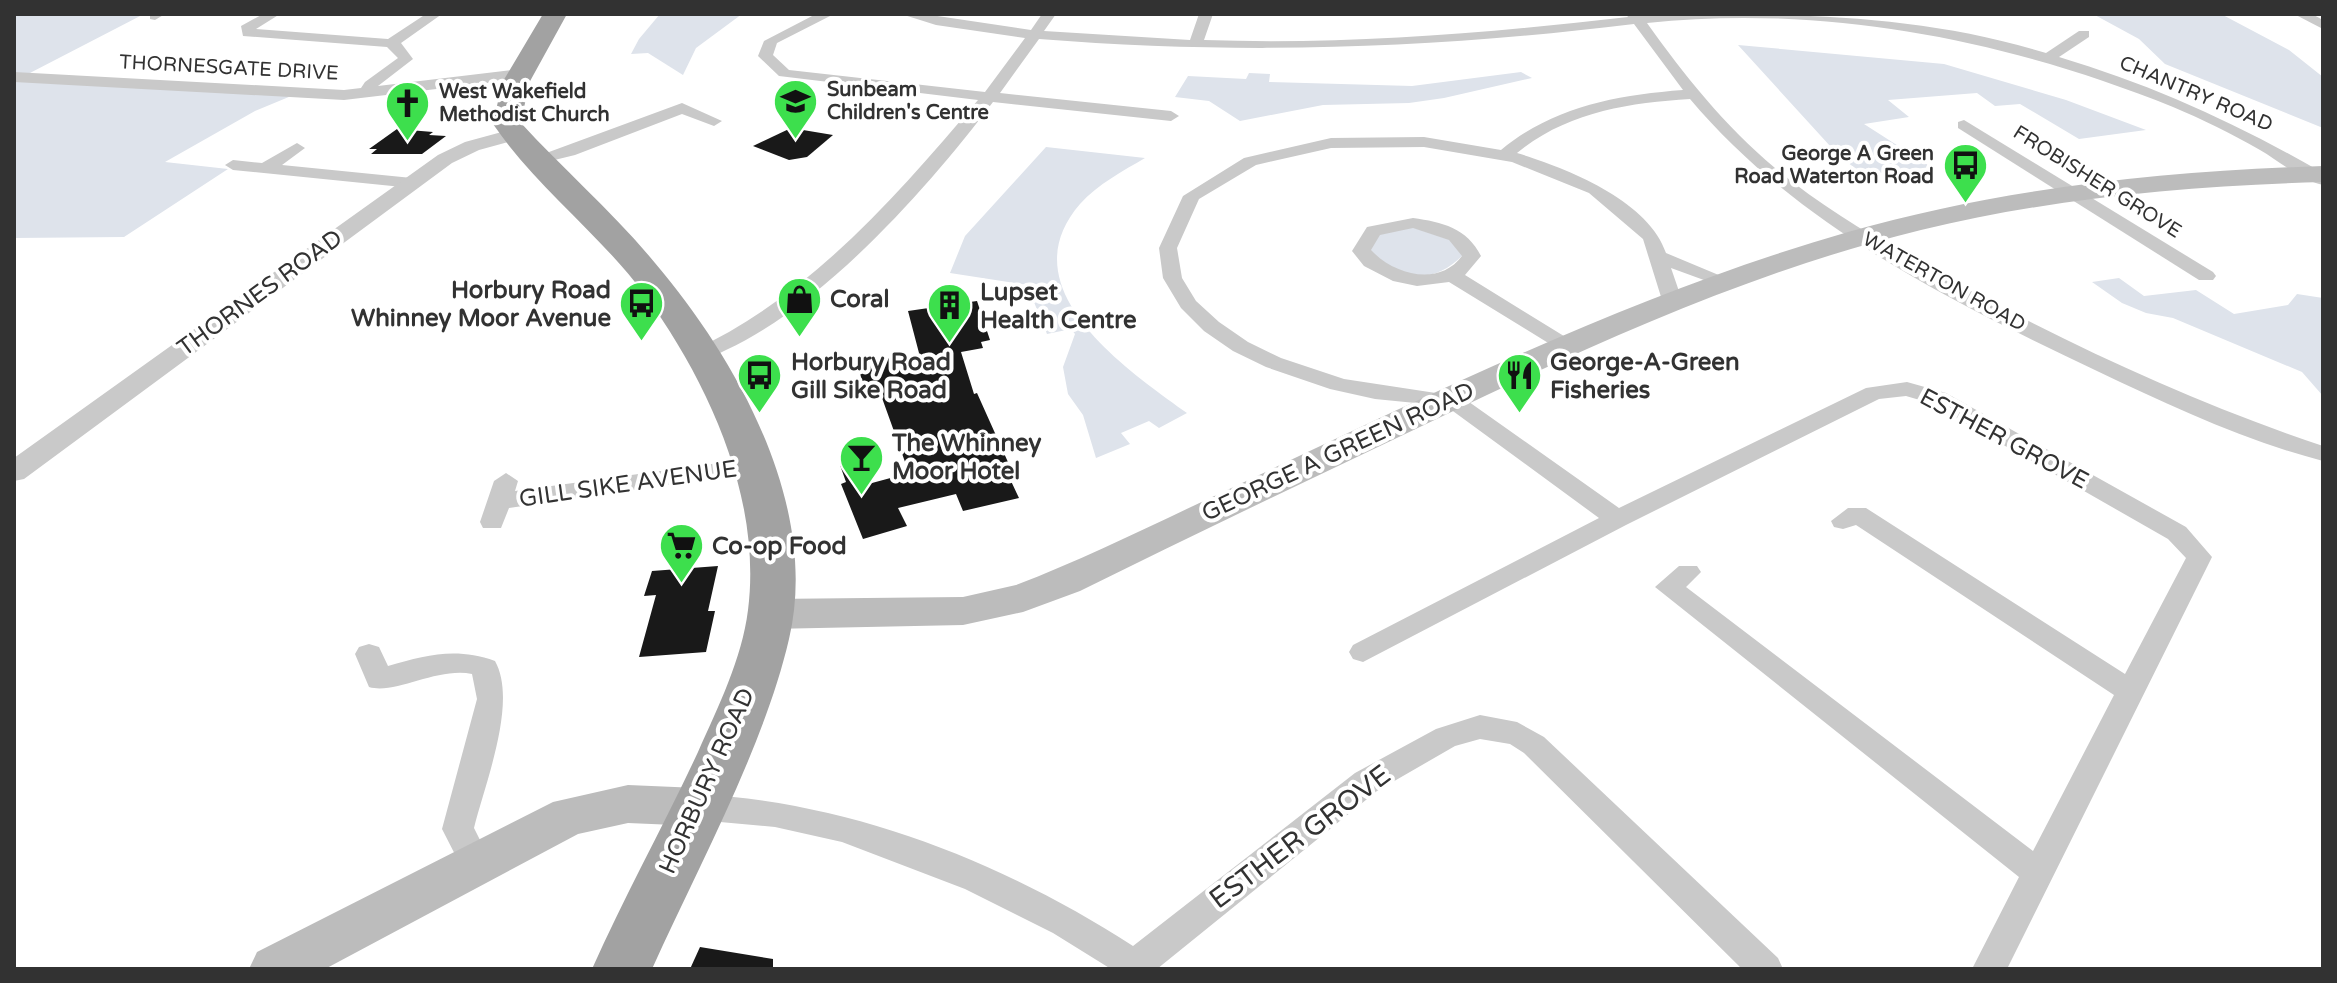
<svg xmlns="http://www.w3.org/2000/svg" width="2337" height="983" viewBox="0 0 2337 983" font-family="'Varela Round',sans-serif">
<rect width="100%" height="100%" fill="#fff"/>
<g fill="#dee3eb">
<polygon points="14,14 144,14 28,74 296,94 255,111 165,162 228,169 124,237 14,238"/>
<polygon points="660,14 742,14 696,48 683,75 648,53 631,54 639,39"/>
<polygon points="2093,14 2221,14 2289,50 2323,77 2323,128 2165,64 2139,39"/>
<polygon points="1738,45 1944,64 2066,100 2146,130 2079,139 2020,104 1995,106 1977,93 1888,100 1909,117 1864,124 1931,167 1865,175 1841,158"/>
<polygon points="1521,72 1532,78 1444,98 1409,103 1323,105 1240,121 1209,101 1175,97 1188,76 1246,79 1249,73 1270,74 1269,82 1412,86"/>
<path d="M1046 147 1145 158C1123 171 1098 184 1080 204 1007 288 1126 369 1187 413L1159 428 1149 421 1121 433 1130 444 1096 458 1083 415 1068 394 1063 367 1075 334 1071 329 1047 334 1027 285 950 273 965 236Z"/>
<path d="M1413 227 1449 236 1463 255C1431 287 1400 279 1369 251L1379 233Z"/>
<polygon points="2119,278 2144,296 2196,290 2234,314 2288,305 2297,294 2323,298 2323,396 2302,372 2173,318 2146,313 2122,303 2092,282"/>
</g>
<g fill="#191919">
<polygon points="791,128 833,135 807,157 789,160 753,146"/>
<polygon points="397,129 433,132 429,135 446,136 422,154 371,154 377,149 369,149"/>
<polygon points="977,301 990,340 981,342 983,348 961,352 974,394 977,393 1016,480 1011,481 1019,498 963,511 956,494 898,508 907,526 863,539 841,484 846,482 840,465 856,461 859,466 865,464 872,483 909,473 877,384 863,386 858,364 919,353 908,311"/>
<polygon points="718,566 708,611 715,611 706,652 639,657 656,595 644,596 652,571"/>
<polygon points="700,947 773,959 773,969 690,969"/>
</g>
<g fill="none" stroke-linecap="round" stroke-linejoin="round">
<g fill="#c9c9c9" fill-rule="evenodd">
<polygon points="150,14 165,14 155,20 150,19"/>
<polygon points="263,14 280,14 256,29 388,39 426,14 442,14 401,43 413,59 378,86 520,69 528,74 520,79 344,100 14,82 14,72 344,90 361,88 365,82 398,58 387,47 243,36 241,26"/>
<path d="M816 14H834L777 43 773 55 789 70 985 92 1025 38 936 25 901 14H924L1031 30 1042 14H1056L1044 31 1190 40 1199 14H1213L1204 40C1346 45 1487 33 1628 17L1626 14C1769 14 1905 10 2046 53L2079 31H2089V37L2059 57C2153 85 2238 124 2323 173V185C2301 180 2279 161 2260 150 2232 134 2202 119 2173 107 2006 40 1827 4 1647 23 1684 75 1725 126 1775 168 1834 217 1902 253 1969 290 2083 351 2200 405 2323 446V461C2245 441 2169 405 2097 371 1950 301 1796 225 1690 99 1628 103 1567 112 1517 153 1567 168 1649 201 1666 253L1733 281 1723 287 1671 268 1682 300 1672 306 1662 300 1643 239 1589 193 1512 162 1424 147 1331 148 1256 165 1199 199 1177 248 1182 278 1196 301 1219 322 1248 342 1281 358 1344 379 1462 397 1619 508 1866 388 1907 382 1946 393 2186 527 2212 557 2007 969H1972L2019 877 1655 587 1679 566H1697L1701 572 1686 587 2033 851 2114 695 1856 525 1843 529 1834 527 1831 521 1848 508H1866L2125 674 2186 558 2168 539 1930 403 1906 396 1879 399 1626 525 1363 662 1353 659 1349 652 1353 645 1599 518 1446 406 1375 399 1330 389 1266 367 1233 351 1204 331 1181 308 1163 278 1159 248 1183 196 1244 158 1331 138 1424 137 1501 150C1553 107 1616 95 1683 90L1634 24C1430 49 1243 55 1039 39L1000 93 1171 111 1179 116 1171 121 993 102C928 188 824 305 726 350 714 356 704 363 692 359L688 355 692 351C809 297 896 197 978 100L779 76 758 56 764 41Z"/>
<polygon points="2294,14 2312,14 2323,20 2323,29"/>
<polygon points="682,103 722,121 714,126 682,114 575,155 538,164 530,159"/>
<polygon points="1964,120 2213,272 2216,276 2213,280 2199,280 1958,128 1958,122"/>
<polygon points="297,143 305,148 282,165 412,178 421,183 412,188 233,170 225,165 233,160 262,163"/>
<path d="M1413 218C1442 222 1467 228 1481 256L1465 275 1572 341 1575 345 1572 349H1558L1449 282 1417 286 1393 281 1364 266 1352 251 1367 227ZM1413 228 1449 240 1462 256C1439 287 1394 275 1371 250L1380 235Z"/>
<polygon points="755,458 767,466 763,471 509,508 501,528 483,528 480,522 494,481 506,473 518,481 515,491"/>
<path d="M369 644 379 647 388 666C426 655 456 647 495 661 518 702 485 783 474 828L491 862 486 872 475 876 464 872 442 829 477 699 472 674C437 667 395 695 369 687L355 654 359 647Z"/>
<path d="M1480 715 1517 722 1544 737 1778 958 1783 969H1742L1524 753 1510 744 1480 739 1455 746 1377 791 1157 969H1111L1053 933 965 889 842 842 775 827 698 820 687 816 683 807 687 798 698 794C853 803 1003 862 1133 946L1355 773 1436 729Z"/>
</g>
<polygon fill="#c9c9c9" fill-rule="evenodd" points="516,128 526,134 523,138 479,150 452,163 24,479 14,481 14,458 438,155 465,142"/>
<g fill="#bcbcbc" fill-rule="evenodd">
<path d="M2323 166V182C2188 186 2053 198 1921 230 1756 270 1598 342 1445 415 1323 473 1201 531 1080 591L1023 612 963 625 770 629 756 624 750 614 756 604 770 599 963 597 1016 585C1087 558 1156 523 1225 491 1428 396 1632 294 1848 232 2003 188 2163 171 2323 166Z"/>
<polygon points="628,785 698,788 714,793 721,807 714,821 698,826 628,823 578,834 325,969 249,969 257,952 553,802"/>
</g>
<path fill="#a2a2a2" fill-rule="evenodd" d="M543 14H567L529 83 521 123C564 170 614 213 655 263 738 361 820 507 789 639 764 747 698 867 652 969H592C625 895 664 825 698 752 718 707 742 659 748 610 762 499 709 383 645 295 600 234 536 187 493 124L502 83Z"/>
</g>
<defs>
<symbol id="school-pin" viewBox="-11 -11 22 30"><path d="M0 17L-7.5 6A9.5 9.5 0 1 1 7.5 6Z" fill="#3ddf4d" stroke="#fff"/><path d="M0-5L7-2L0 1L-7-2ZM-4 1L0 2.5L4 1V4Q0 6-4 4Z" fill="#111"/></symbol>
<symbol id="church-pin" viewBox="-11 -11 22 30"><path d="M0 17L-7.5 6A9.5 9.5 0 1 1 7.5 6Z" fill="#3ddf4d" stroke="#fff"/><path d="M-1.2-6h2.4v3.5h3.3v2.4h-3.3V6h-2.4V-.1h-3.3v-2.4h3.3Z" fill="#111"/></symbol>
<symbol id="bus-pin" viewBox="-11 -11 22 30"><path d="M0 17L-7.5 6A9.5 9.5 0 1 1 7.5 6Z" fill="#3ddf4d" stroke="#fff"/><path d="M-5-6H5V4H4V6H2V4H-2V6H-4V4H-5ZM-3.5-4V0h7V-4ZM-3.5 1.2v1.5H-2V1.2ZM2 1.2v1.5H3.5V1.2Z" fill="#111"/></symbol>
<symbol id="shop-pin" viewBox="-11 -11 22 30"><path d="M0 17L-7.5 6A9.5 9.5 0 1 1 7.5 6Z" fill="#3ddf4d" stroke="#fff"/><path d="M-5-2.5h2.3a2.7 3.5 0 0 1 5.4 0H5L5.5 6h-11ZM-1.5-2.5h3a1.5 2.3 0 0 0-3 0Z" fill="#111"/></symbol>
<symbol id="building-pin" viewBox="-11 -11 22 30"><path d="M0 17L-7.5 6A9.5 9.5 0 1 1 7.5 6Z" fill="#3ddf4d" stroke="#fff"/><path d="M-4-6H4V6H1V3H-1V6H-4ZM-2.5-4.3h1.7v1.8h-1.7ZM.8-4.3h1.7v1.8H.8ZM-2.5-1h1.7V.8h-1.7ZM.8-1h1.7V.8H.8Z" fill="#111"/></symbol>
<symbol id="restaurant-pin" viewBox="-11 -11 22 30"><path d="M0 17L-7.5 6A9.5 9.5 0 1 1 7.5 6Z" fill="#3ddf4d" stroke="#fff"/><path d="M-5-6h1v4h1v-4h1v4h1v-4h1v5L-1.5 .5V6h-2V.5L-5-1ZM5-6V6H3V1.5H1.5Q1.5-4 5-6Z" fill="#111"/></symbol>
<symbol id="bar-pin" viewBox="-11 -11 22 30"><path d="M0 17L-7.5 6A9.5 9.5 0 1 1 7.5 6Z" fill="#3ddf4d" stroke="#fff"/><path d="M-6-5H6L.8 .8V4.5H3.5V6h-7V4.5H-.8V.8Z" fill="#111"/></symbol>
<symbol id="supermarket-pin" viewBox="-11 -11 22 30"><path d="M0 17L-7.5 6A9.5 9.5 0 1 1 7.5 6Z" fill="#3ddf4d" stroke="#fff"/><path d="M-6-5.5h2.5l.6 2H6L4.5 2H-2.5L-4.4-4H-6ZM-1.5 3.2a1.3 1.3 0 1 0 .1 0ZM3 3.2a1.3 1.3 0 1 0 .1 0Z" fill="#111"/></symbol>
</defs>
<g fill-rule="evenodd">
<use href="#school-pin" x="770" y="76" width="51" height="69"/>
<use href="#church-pin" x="382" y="78" width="51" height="69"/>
<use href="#bus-pin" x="1940" y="140" width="51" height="69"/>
<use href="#shop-pin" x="774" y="274" width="51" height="69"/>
<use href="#bus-pin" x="616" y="278" width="51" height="69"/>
<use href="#building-pin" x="924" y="280" width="51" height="69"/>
<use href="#bus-pin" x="734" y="350" width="51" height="69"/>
<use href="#restaurant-pin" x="1494" y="350" width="51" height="69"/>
<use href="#bar-pin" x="836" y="432" width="51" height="69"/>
<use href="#supermarket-pin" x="656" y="520" width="51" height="69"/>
</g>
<g text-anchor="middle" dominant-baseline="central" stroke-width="8" stroke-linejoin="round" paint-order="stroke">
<g font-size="20" fill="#323232" stroke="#fff">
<text transform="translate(229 68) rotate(3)">THORNESGATE DRIVE</text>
<text transform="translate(2196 94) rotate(23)">CHANTRY ROAD</text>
<text transform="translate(2097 182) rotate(32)">FROBISHER GROVE</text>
<text transform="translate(1944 282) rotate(29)">WATERTON ROAD</text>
</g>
<g font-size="20" font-weight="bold" fill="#323232" stroke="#fff" text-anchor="start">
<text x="827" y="90">Sunbeam<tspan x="827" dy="23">Children's Centre</tspan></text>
<text x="439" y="92">West Wakefield<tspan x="439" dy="23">Methodist Church</tspan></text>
<text x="1934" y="154" text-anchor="end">George A Green<tspan x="1934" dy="23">Road Waterton Road</tspan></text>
</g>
<g font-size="24" font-weight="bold" fill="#323232" stroke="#fff" text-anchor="start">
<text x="611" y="290" text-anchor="end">Horbury Road<tspan x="611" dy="28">Whinney Moor Avenue</tspan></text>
<text x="980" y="292">Lupset<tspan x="980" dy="28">Health Centre</tspan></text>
<text x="830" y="299">Coral</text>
<text x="791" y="362">Horbury Road<tspan x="791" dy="28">Gill Sike Road</tspan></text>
<text x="1550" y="362">George-A-Green<tspan x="1550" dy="28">Fisheries</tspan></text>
<text x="892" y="443">The Whinney<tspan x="892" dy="28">Moor Hotel</tspan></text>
<text x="712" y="546">Co-op Food</text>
</g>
<g font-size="24" fill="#323232" stroke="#fff">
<text transform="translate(260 293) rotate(-36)">THORNES ROAD</text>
<text transform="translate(2004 439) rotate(28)">ESTHER GROVE</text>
<text transform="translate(1338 452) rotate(-25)">GEORGE A GREEN ROAD</text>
<text transform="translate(628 484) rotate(-8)">GILL SIKE AVENUE</text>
<text transform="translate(707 781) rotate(-66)">HORBURY ROAD</text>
</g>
<g font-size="28" fill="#323232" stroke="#fff">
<text transform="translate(1300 837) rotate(-37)">ESTHER GROVE</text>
</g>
</g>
<rect width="2337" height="983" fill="none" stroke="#323232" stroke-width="32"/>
</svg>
